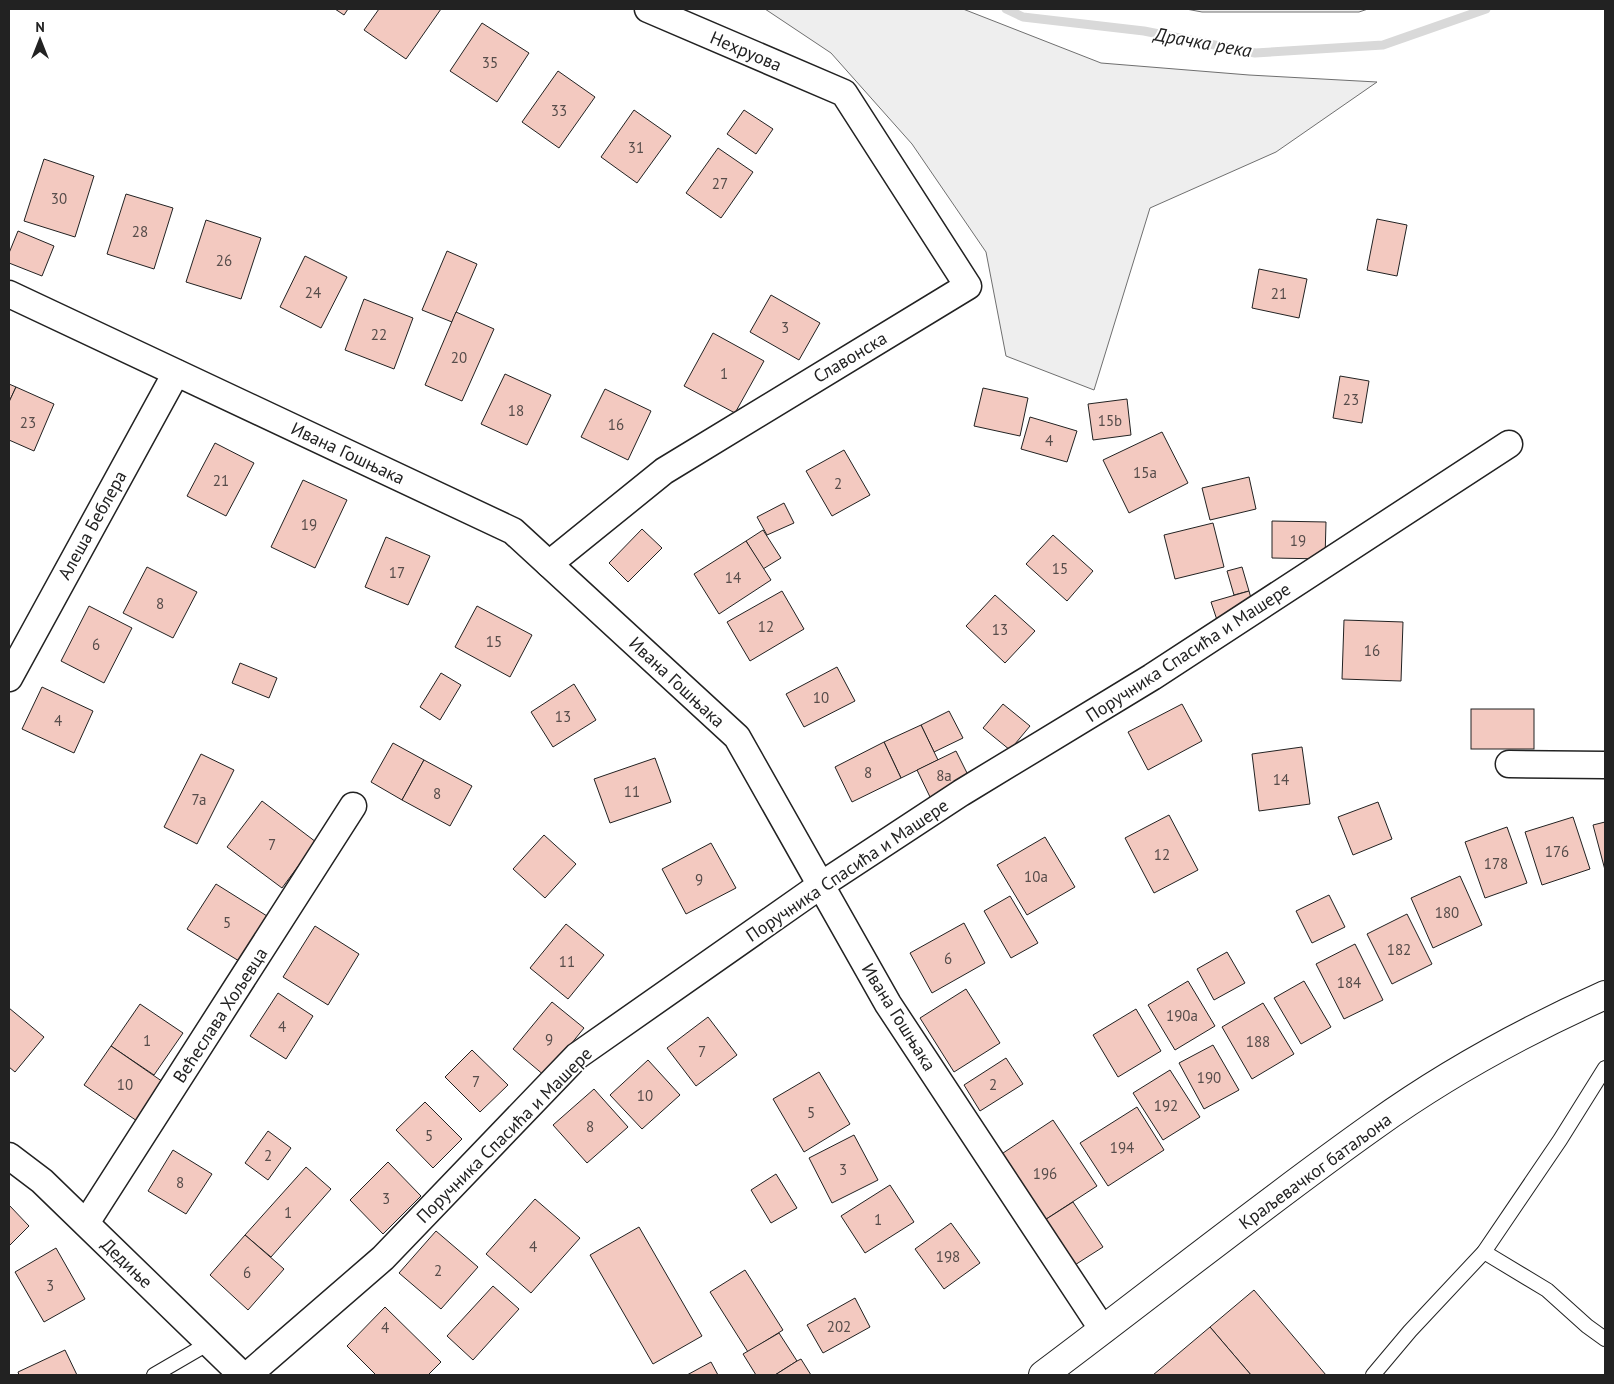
<svg xmlns="http://www.w3.org/2000/svg" width="1614" height="1384" viewBox="0 0 1614 1384" font-family="'PT Sans',sans-serif">
<rect width="100%" height="100%" fill="#fff"/>
<g fill="#eee" stroke="#6f6f6f">
<polygon points="765,9 963,9 1101,63 1249,75 1377,82 1276,152 1150,208 1094,390 1006,356 986,252 912,144 831,53"/>
<polygon points="1186,9 1368,9 1359,12 1202,12"/>
</g>
<g fill="none" stroke-linecap="round" stroke-linejoin="round">
<polyline stroke="#d9d9d9" stroke-width="9" points="1006,9 1023,17 1144,31 1255,53 1383,45 1486,9"/>
</g>
<g fill="#f3c9c0" stroke="#222">
<polygon points="335,9 348,9 344,15"/>
<polygon points="379,9 441,9 406,59 364,30"/>
<polygon points="482,23 529,53 497,102 450,71"/>
<polygon points="558,71 595,97 559,148 522,122"/>
<polygon points="634,110 671,136 637,183 601,157"/>
<polygon points="744,110 773,129 756,154 727,134"/>
<polygon points="718,148 753,172 721,218 686,193"/>
<polygon points="44,159 94,176 75,237 24,221"/>
<polygon points="126,194 173,208 154,269 107,254"/>
<polygon points="1377,219 1407,225 1397,276 1367,270"/>
<polygon points="206,220 261,238 241,299 186,282"/>
<polygon points="18,231 54,246 42,276 9,263 9,253"/>
<polygon points="447,251 477,264 452,322 422,310"/>
<polygon points="305,256 347,277 321,328 280,307"/>
<polygon points="1259,269 1307,279 1299,318 1252,308"/>
<polygon points="771,295 820,323 799,360 750,332"/>
<polygon points="364,299 413,318 394,369 345,350"/>
<polygon points="456,312 494,329 462,401 425,385"/>
<polygon points="713,333 764,361 735,413 684,386"/>
<polygon points="505,374 551,395 527,445 481,424"/>
<polygon points="1340,376 1369,381 1362,423 1333,418"/>
<polygon points="9,384 16,387 9,402"/>
<polygon points="16,387 54,404 34,451 9,440 9,402"/>
<polygon points="983,388 1028,398 1020,436 974,426"/>
<polygon points="605,389 651,411 628,460 581,437"/>
<polygon points="1127,399 1131,435 1093,440 1088,404"/>
<polygon points="1030,417 1077,431 1067,462 1021,449"/>
<polygon points="1162,432 1188,483 1129,513 1103,460"/>
<polygon points="215,443 254,463 226,516 187,496"/>
<polygon points="844,450 870,495 832,516 806,471"/>
<polygon points="1249,477 1256,509 1210,520 1202,488"/>
<polygon points="303,480 347,500 315,568 271,547"/>
<polygon points="784,503 794,523 767,535 757,517"/>
<polygon points="1272,521 1326,522 1325,559 1272,558"/>
<polygon points="1213,523 1224,567 1175,579 1164,535"/>
<polygon points="642,529 662,548 628,582 609,563"/>
<polygon points="763,530 781,558 763,569 746,541"/>
<polygon points="1053,535 1093,571 1067,601 1026,564"/>
<polygon points="386,537 430,556 408,605 365,587"/>
<polygon points="746,541 771,580 719,614 694,574"/>
<polygon points="147,567 197,592 173,638 123,613"/>
<polygon points="1242,567 1249,591 1234,595 1227,571"/>
<polygon points="782,591 804,629 750,661 727,622"/>
<polygon points="1249,591 1254,609 1217,620 1211,602"/>
<polygon points="995,595 1035,631 1005,663 966,626"/>
<polygon points="89,606 132,628 104,683 61,661"/>
<polygon points="477,606 532,635 510,677 455,647"/>
<polygon points="1344,620 1403,622 1401,681 1342,679"/>
<polygon points="240,663 277,678 269,698 232,683"/>
<polygon points="837,667 855,701 804,727 786,694"/>
<polygon points="441,673 461,685 440,720 420,707"/>
<polygon points="574,684 596,720 553,747 531,712"/>
<polygon points="42,687 93,711 74,753 22,729"/>
<polygon points="1003,704 1030,726 1010,750 983,728"/>
<polygon points="1182,704 1202,741 1148,770 1128,732"/>
<rect x="1471" y="709" width="63" height="40"/>
<polygon points="949,711 963,738 934,752 921,725"/>
<polygon points="921,725 938,760 901,778 884,742"/>
<polygon points="884,742 901,778 852,802 835,767"/>
<polygon points="393,743 424,760 402,800 371,782"/>
<polygon points="1302,747 1310,804 1259,811 1252,754"/>
<polygon points="956,751 970,779 931,799 917,770"/>
<polygon points="201,754 234,770 197,844 164,827"/>
<polygon points="655,758 671,802 610,823 594,779"/>
<polygon points="424,760 472,786 450,826 402,800"/>
<polygon points="262,801 316,842 282,888 227,847"/>
<polygon points="1378,802 1392,839 1353,855 1338,817"/>
<polygon points="1169,815 1198,870 1154,893 1125,838"/>
<polygon points="1573,817 1590,869 1542,885 1525,832"/>
<polygon points="1605,822 1605,870 1593,825"/>
<polygon points="1507,827 1527,883 1485,898 1465,842"/>
<polygon points="544,835 576,864 545,898 513,869"/>
<polygon points="1045,837 1075,887 1027,915 997,865"/>
<polygon points="711,843 736,888 686,914 662,869"/>
<polygon points="1460,876 1482,925 1433,948 1411,898"/>
<polygon points="216,884 267,916 239,961 187,929"/>
<polygon points="1329,895 1345,927 1312,943 1296,911"/>
<polygon points="1010,896 1038,943 1011,958 984,911"/>
<polygon points="1407,914 1432,964 1392,984 1367,934"/>
<polygon points="964,923 985,963 932,993 910,953"/>
<polygon points="566,924 604,955 568,999 530,968"/>
<polygon points="315,926 359,954 328,1005 283,977"/>
<polygon points="1355,944 1383,1000 1344,1019 1316,964"/>
<polygon points="1227,952 1245,983 1214,1000 1197,969"/>
<polygon points="1188,981 1215,1026 1175,1050 1148,1005"/>
<polygon points="1304,981 1331,1027 1301,1044 1274,998"/>
<polygon points="966,989 1000,1043 954,1072 920,1018"/>
<polygon points="278,993 313,1016 286,1059 250,1036"/>
<polygon points="552,1002 584,1028 545,1076 513,1049"/>
<polygon points="1263,1003 1294,1054 1252,1079 1222,1027"/>
<polygon points="140,1004 183,1033 154,1075 111,1046"/>
<polygon points="9,1008 44,1037 15,1072 9,1067"/>
<polygon points="1136,1009 1161,1051 1118,1077 1093,1035"/>
<polygon points="708,1017 737,1055 696,1086 667,1048"/>
<polygon points="1213,1045 1239,1090 1204,1109 1179,1063"/>
<polygon points="111,1046 166,1084 140,1123 84,1085"/>
<polygon points="472,1050 508,1085 480,1112 445,1077"/>
<polygon points="1006,1058 1023,1084 980,1111 964,1085"/>
<polygon points="648,1060 680,1095 642,1129 610,1095"/>
<polygon points="1170,1070 1200,1117 1163,1140 1133,1093"/>
<polygon points="819,1072 850,1124 804,1152 773,1099"/>
<polygon points="594,1089 628,1127 587,1163 553,1125"/>
<polygon points="425,1102 462,1139 433,1168 396,1130"/>
<polygon points="1137,1107 1164,1150 1108,1186 1080,1143"/>
<polygon points="1053,1120 1097,1186 1037,1225 994,1159"/>
<polygon points="268,1131 291,1148 268,1180 245,1163"/>
<polygon points="854,1135 878,1180 832,1203 809,1158"/>
<polygon points="173,1150 212,1174 186,1214 148,1191"/>
<polygon points="388,1162 421,1196 383,1234 350,1200"/>
<polygon points="306,1167 331,1189 271,1257 245,1235"/>
<polygon points="776,1174 797,1208 771,1223 751,1190"/>
<polygon points="890,1185 914,1222 865,1253 841,1216"/>
<polygon points="535,1199 580,1238 531,1293 486,1254"/>
<polygon points="1073,1202 1103,1247 1067,1270 1037,1225"/>
<polygon points="9,1205 29,1226 9,1246"/>
<polygon points="951,1223 980,1263 944,1289 915,1249"/>
<polygon points="639,1227 702,1336 653,1364 590,1255"/>
<polygon points="436,1231 478,1267 441,1309 399,1273"/>
<polygon points="245,1235 284,1269 248,1310 210,1275"/>
<polygon points="56,1248 85,1299 44,1322 15,1272"/>
<polygon points="745,1270 783,1330 748,1352 710,1292"/>
<polygon points="493,1286 519,1309 473,1360 447,1336"/>
<polygon points="1254,1290 1326,1375 1251,1375 1210,1327"/>
<polygon points="855,1298 870,1327 823,1353 807,1325"/>
<polygon points="385,1307 441,1362 428,1375 376,1375 347,1346"/>
<polygon points="1210,1327 1251,1375 1153,1375"/>
<polygon points="779,1333 797,1361 775,1375 756,1375 743,1354"/>
<polygon points="65,1350 77,1375 19,1375 18,1372"/>
<polygon points="801,1359 811,1375 775,1375 797,1361"/>
<polygon points="711,1362 718,1375 687,1375"/>
</g>
<g fill="none" stroke-linecap="round" stroke-linejoin="round">
<defs>
<g id="service">
<polyline points="1484,1252 1547,1290 1587,1326 1605,1339"/>
<polyline points="154,1375 209,1343"/>
<polyline points="1373,1375 1410,1331 1484,1252 1560,1140 1605,1068"/>
</g>
<g id="minor">
<polyline points="9,294 513,531 737,737 888,1004 1103,1330"/>
<polyline points="549,564 664,471 968,286 844,93 648,9"/>
<polyline points="9,678 176,373"/>
<polyline points="1509,764 1605,765"/>
<polyline points="9,1156 42,1181 242,1375"/>
<polyline points="86,1223 353,806"/>
<polyline points="248,1375 383,1258 577,1056 821,885 961,793 1152,677 1509,444"/>
</g>
<path id="primary" d="M1043 1375C1154 1292 1262 1205 1375 1125 1446 1074 1525 1031 1605 995"/>
</defs>
<use href="#service" stroke="#222" stroke-width="16"/>
<use href="#minor" stroke="#222" stroke-width="29"/>
<use href="#primary" stroke="#222" stroke-width="30"/>
<use href="#service" stroke="#fff" stroke-width="14"/>
<use href="#minor" stroke="#fff" stroke-width="26"/>
<use href="#primary" stroke="#fff" stroke-width="28"/>
</g>
<g text-anchor="middle" dominant-baseline="central" stroke-width="4" stroke-linejoin="round" paint-order="stroke">
<g font-size="15" fill="#564c4a">
<text x="490" y="62">35</text>
<text x="559" y="110">33</text>
<text x="636" y="147">31</text>
<text x="720" y="183">27</text>
<text x="59" y="198">30</text>
<text x="140" y="231">28</text>
<text x="224" y="260">26</text>
<text x="313" y="292">24</text>
<text x="1279" y="293">21</text>
<text x="785" y="327">3</text>
<text x="379" y="334">22</text>
<text x="459" y="357">20</text>
<text x="724" y="373">1</text>
<text x="1351" y="399">23</text>
<text x="516" y="410">18</text>
<text x="1110" y="420">15b</text>
<text x="28" y="422">23</text>
<text x="616" y="424">16</text>
<text x="1049" y="440">4</text>
<text x="1145" y="472">15a</text>
<text x="221" y="480">21</text>
<text x="838" y="483">2</text>
<text x="309" y="524">19</text>
<text x="1298" y="540">19</text>
<text x="1060" y="568">15</text>
<text x="397" y="572">17</text>
<text x="733" y="577">14</text>
<text x="160" y="603">8</text>
<text x="766" y="626">12</text>
<text x="1000" y="629">13</text>
<text x="494" y="641">15</text>
<text x="96" y="644">6</text>
<text x="1372" y="650">16</text>
<text x="821" y="697">10</text>
<text x="563" y="716">13</text>
<text x="58" y="720">4</text>
<text x="868" y="772">8</text>
<text x="944" y="775">8a</text>
<text x="1281" y="779">14</text>
<text x="632" y="791">11</text>
<text x="437" y="793">8</text>
<text x="199" y="799">7a</text>
<text x="272" y="844">7</text>
<text x="1557" y="851">176</text>
<text x="1162" y="854">12</text>
<text x="1496" y="863">178</text>
<text x="1036" y="876">10a</text>
<text x="699" y="879">9</text>
<text x="1447" y="912">180</text>
<text x="227" y="922">5</text>
<text x="1399" y="949">182</text>
<text x="948" y="958">6</text>
<text x="567" y="961">11</text>
<text x="1349" y="982">184</text>
<text x="1182" y="1015">190a</text>
<text x="282" y="1026">4</text>
<text x="549" y="1039">9</text>
<text x="147" y="1040">1</text>
<text x="1258" y="1041">188</text>
<text x="702" y="1051">7</text>
<text x="1209" y="1077">190</text>
<text x="476" y="1081">7</text>
<text x="125" y="1084">10</text>
<text x="993" y="1084">2</text>
<text x="645" y="1095">10</text>
<text x="1166" y="1105">192</text>
<text x="811" y="1112">5</text>
<text x="590" y="1126">8</text>
<text x="429" y="1135">5</text>
<text x="1122" y="1147">194</text>
<text x="268" y="1155">2</text>
<text x="843" y="1169">3</text>
<text x="1045" y="1173">196</text>
<text x="180" y="1182">8</text>
<text x="386" y="1198">3</text>
<text x="288" y="1212">1</text>
<text x="878" y="1219">1</text>
<text x="533" y="1246">4</text>
<text x="948" y="1256">198</text>
<text x="438" y="1270">2</text>
<text x="247" y="1272">6</text>
<text x="50" y="1285">3</text>
<text x="839" y="1326">202</text>
<text x="385" y="1327">4</text>
</g>
<g font-size="18" fill="#222" stroke="#fff">
<text transform="translate(746 51) rotate(23)">Нехруова</text>
<text transform="translate(850 357) rotate(-31)">Славонска</text>
<text transform="translate(348 453) rotate(25)">Ивана Гошњака</text>
<text transform="translate(92 525) rotate(-61)">Алеша Беблера</text>
<text transform="translate(1188 652) rotate(-33)">Поручника Спасића и Машере</text>
<text transform="translate(677 682) rotate(43)">Ивана Гошњака</text>
<text transform="translate(847 870) rotate(-34)">Поручника Спасића и Машере</text>
<text transform="translate(220 1015) rotate(-57)">Већеслава Хољевца</text>
<text transform="translate(899 1017) rotate(58)">Ивана Гошњака</text>
<text transform="translate(504 1135) rotate(-45)">Поручника Спасића и Машере</text>
<text transform="translate(1315 1171) rotate(-36)">Краљевачког батаљона</text>
<text transform="translate(127 1263) rotate(44)">Дедиње</text>
</g>
<g font-size="19" font-style="italic" fill="#222" stroke="#fff">
<text transform="translate(1203 42) rotate(10)">Драчка река</text>
</g>
</g>
<rect width="1614" height="1384" fill="none" stroke="#222222" stroke-width="20"/>
<g transform="translate(40 40)" stroke="#ffffff" stroke-width="4" paint-order="stroke">
<path d="M0-4L9 19L0 12L-9 19Z" fill="#222222"/>
<text y="-8" font-size="14" font-weight="bold" text-anchor="middle" fill="#222222">N</text>
</g>
</svg>
